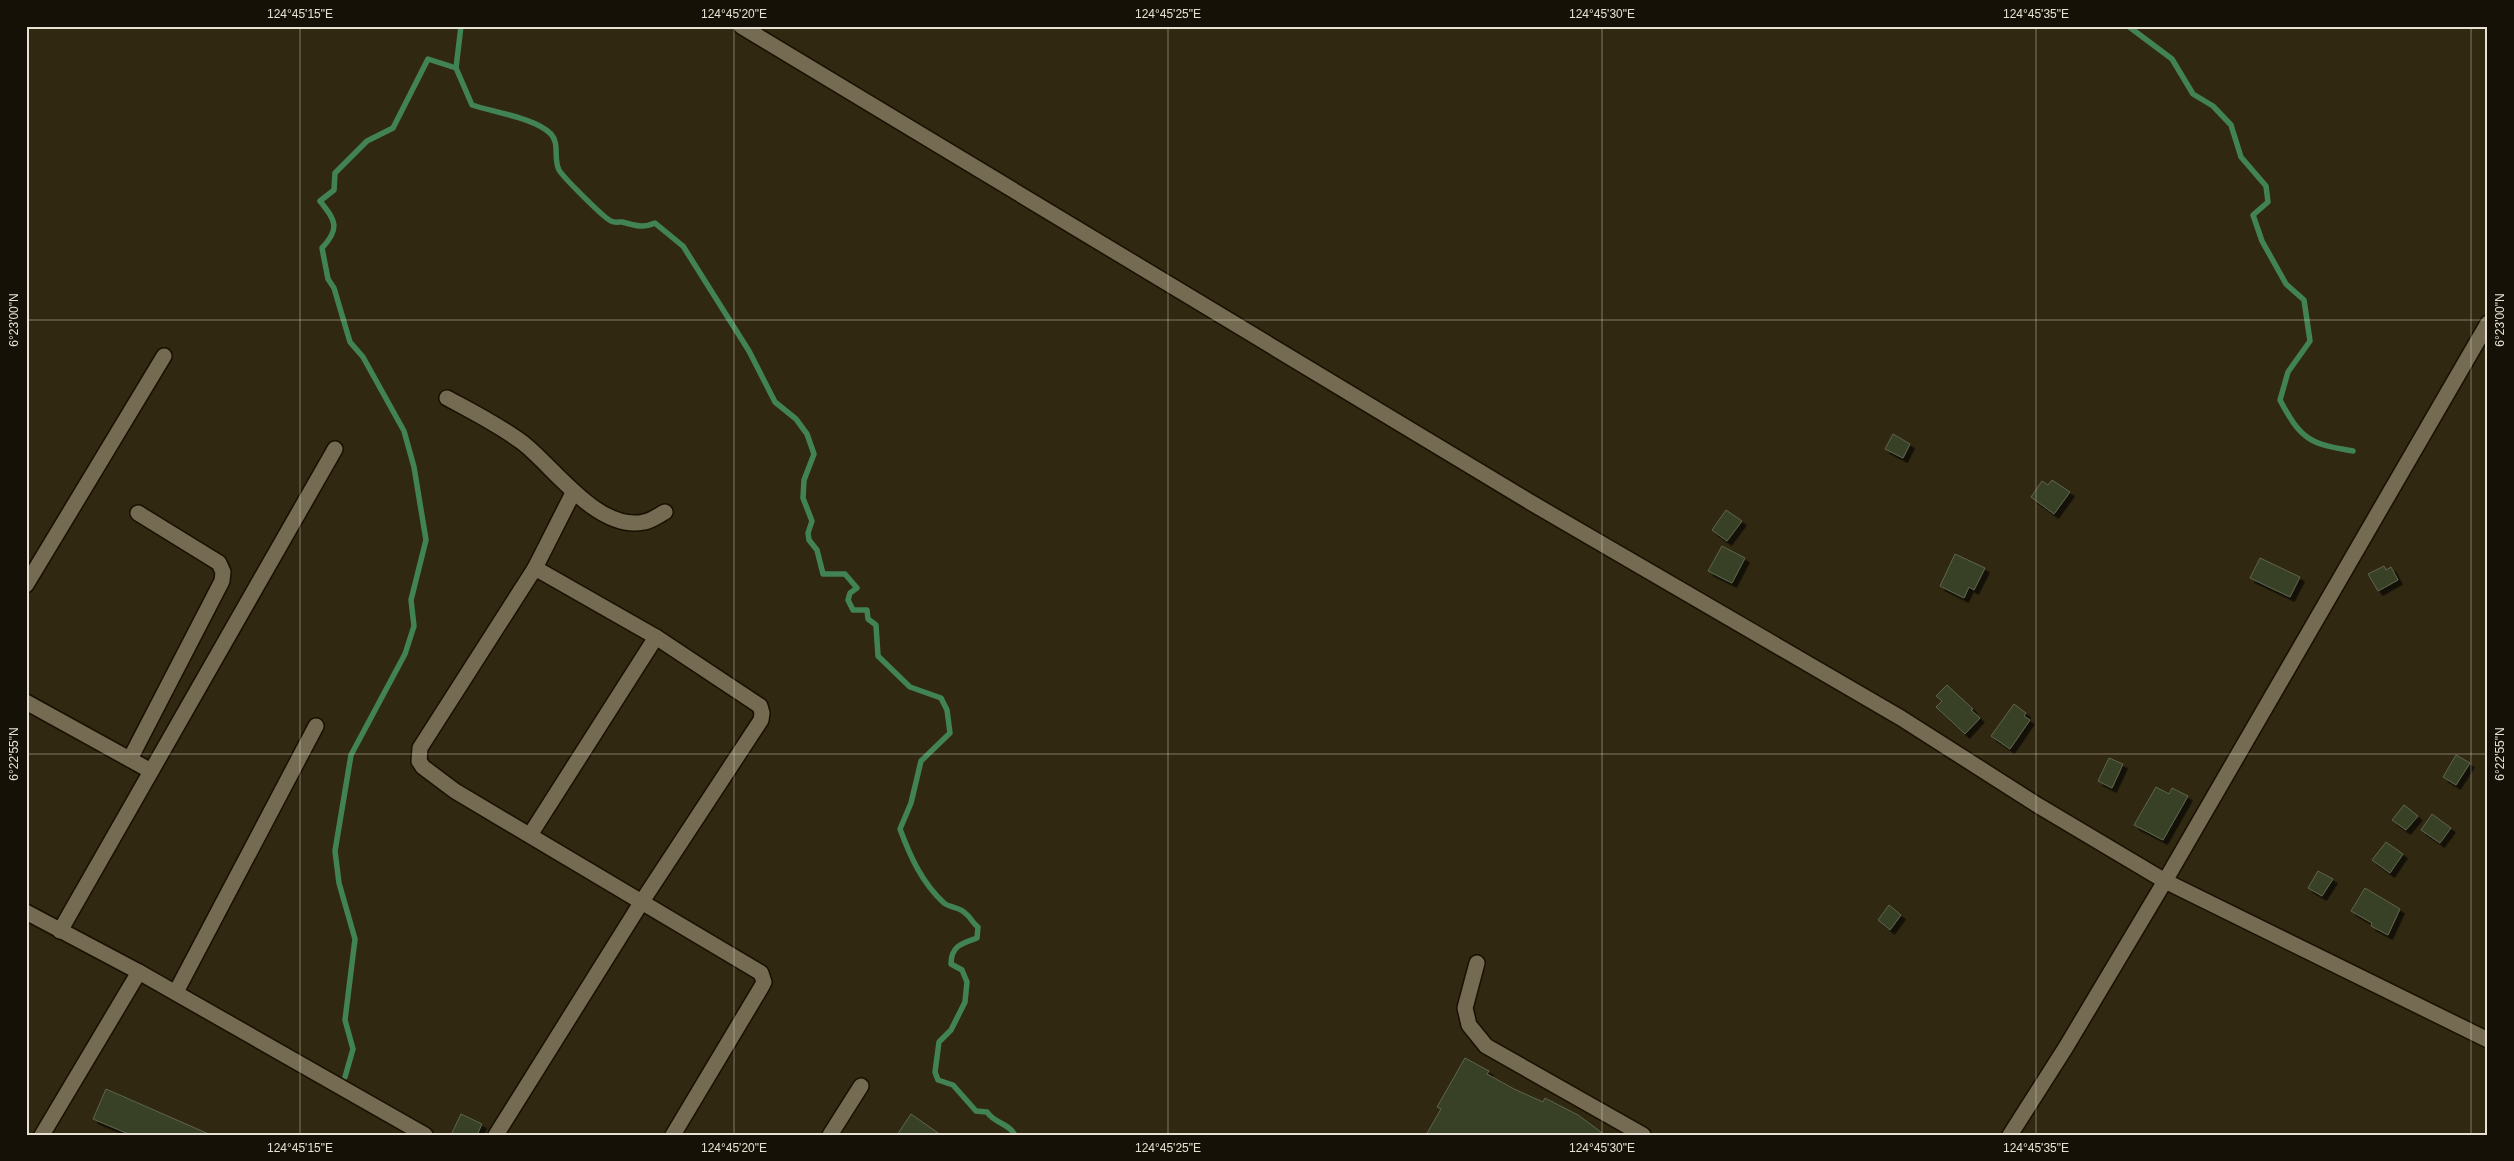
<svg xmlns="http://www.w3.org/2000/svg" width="2514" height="1161" viewBox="0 0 2514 1161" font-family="Arial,sans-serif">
<defs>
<filter id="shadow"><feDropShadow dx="4.5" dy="4.5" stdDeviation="0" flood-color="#0009"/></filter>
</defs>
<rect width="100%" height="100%" fill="#302811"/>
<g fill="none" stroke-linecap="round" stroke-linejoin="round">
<g stroke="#418354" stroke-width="5.5">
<path d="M461 26 456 68 472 105C493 112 536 118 551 134 560 144 553 158 559 170 563 177 605 219 611 221 614 223 619 222 622 222 635 225 641 229 655 223L683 246 749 351 775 402 796 419 807 434 814 454 804 480 803 498 812 521 808 533 809 540 817 550 823 574H845L857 588 850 593 848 600 853 610H867L868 619 876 625 878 656 910 687 941 698 947 710 950 733 921 761 911 803 900 829C910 856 922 883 944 903 950 908 960 907 965 913 971 917 972 923 978 927L977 938C962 943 951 946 951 964L962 970 967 982 965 1002 951 1030 939 1042 935 1072 938 1080 953 1085 976 1111 987 1112C995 1124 1009 1123 1015 1135"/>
<path d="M2128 26 2172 59 2193 94 2213 106 2231 125 2241 157 2266 186 2268 202 2253 215 2262 241 2286 284 2304 300 2310 341 2288 372 2280 400C2301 440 2310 444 2353 451"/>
<path d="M345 1077 353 1049 345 1020 355 939 339 883 335 851 351 755 405 654 414 626 411 600 426 540 414 467 404 431 363 357 350 342 334 288 328 279 322 248C341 228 335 220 320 201L334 190 335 173 367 141 393 128 428 59 456 68"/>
</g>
</g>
<g fill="#393f28" stroke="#5e654d" filter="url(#shadow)">
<polygon points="1893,434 1910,444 1903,458 1885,449"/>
<polygon points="2052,480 2070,492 2054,514 2031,497 2042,481 2048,485"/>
<polygon points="1726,510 1742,521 1727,541 1712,530"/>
<polygon points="1722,546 1745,558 1732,583 1708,571"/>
<polygon points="1955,554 1985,568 1974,590 1969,587 1964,598 1940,586"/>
<polygon points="2260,558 2300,577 2290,597 2250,578"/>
<polygon points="2384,566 2386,570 2391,567 2398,580 2378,591 2368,574"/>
<polygon points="1947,685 1973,709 1971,710 1980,718 1965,734 1936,707 1942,701 1936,696"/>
<polygon points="2014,704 2026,713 2024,716 2030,720 2010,749 1991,736"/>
<polygon points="2456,755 2470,763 2456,785 2443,777"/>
<polygon points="2109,758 2123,764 2112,788 2098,781"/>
<polygon points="2156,787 2169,794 2172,788 2188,796 2163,840 2134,825"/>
<polygon points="2404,805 2418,816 2406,830 2392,820"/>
<polygon points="2432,814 2451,828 2440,843 2421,830"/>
<polygon points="2386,842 2403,854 2390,873 2372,860"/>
<polygon points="2318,871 2333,879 2322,896 2308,888"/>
<polygon points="2365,888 2400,909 2388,935 2371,926 2372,923 2351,911"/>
<polygon points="1889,905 1901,915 1890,930 1878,920"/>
<polygon points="1465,1058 1489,1071 1487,1074 1514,1089 1543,1102 1545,1098 1578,1115 1605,1135 1426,1135 1441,1109 1437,1107"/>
<polygon points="106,1089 211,1135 131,1135 93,1119"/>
<polygon points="461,1114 482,1124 477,1135 451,1135"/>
<polygon points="911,1114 941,1135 897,1135"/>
</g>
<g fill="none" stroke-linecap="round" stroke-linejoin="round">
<defs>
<g id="minor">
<polyline points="741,26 1530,502 1901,718 2039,806 2165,881 2488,1040"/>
<path d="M447 398C473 412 499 425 523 443 554 467 598 532 644 522 651 521 659 515 665 512"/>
<polyline points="535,568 573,493"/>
<polyline points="26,585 164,356"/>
<polyline points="26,702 151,771"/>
<polyline points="130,759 222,581 223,572 219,563 138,513"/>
<polyline points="530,835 656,637"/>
<polyline points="26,912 139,972 425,1135"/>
<polyline points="60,931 335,449"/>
<polyline points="1477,963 1465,1008 1469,1025 1486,1046 1643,1135"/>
<polyline points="176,992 316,726"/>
<polyline points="42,1135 139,972"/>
<polyline points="496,1135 641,903 761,720 762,713 760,706 656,637 535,568 420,748 419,761 423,767 455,791 761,973 764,982 762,986 673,1135"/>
<polyline points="830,1135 861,1086"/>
<polyline points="2010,1135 2066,1047 2165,881 2488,323"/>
</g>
</defs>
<use href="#minor" stroke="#181000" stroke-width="18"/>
<use href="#minor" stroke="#756b52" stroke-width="15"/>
</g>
<path fill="none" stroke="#e6e1d3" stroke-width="1" stroke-opacity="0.45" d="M300 26V1135M734 26V1135M1168 26V1135M1602 26V1135M2036 26V1135M2471 26V1135M26 320H2488M26 754H2488"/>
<rect width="2514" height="1161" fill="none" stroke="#151107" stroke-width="55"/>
<rect x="28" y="28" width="2458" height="1106" fill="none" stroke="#e6e1d3" stroke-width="2"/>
<g font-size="12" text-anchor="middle" fill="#e6e1d3">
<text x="300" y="18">124°45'15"E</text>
<text x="734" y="18">124°45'20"E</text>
<text x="1168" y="18">124°45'25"E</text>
<text x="1602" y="18">124°45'30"E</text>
<text x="2036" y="18">124°45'35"E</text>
<text transform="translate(14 320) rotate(-90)" y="4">6°23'00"N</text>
<text transform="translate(2500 320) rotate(-90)" y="4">6°23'00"N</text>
<text transform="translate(14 754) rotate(-90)" y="4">6°22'55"N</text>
<text transform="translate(2500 754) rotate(-90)" y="4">6°22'55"N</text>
<text x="300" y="1152">124°45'15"E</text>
<text x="734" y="1152">124°45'20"E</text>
<text x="1168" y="1152">124°45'25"E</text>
<text x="1602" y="1152">124°45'30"E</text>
<text x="2036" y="1152">124°45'35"E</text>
</g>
</svg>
